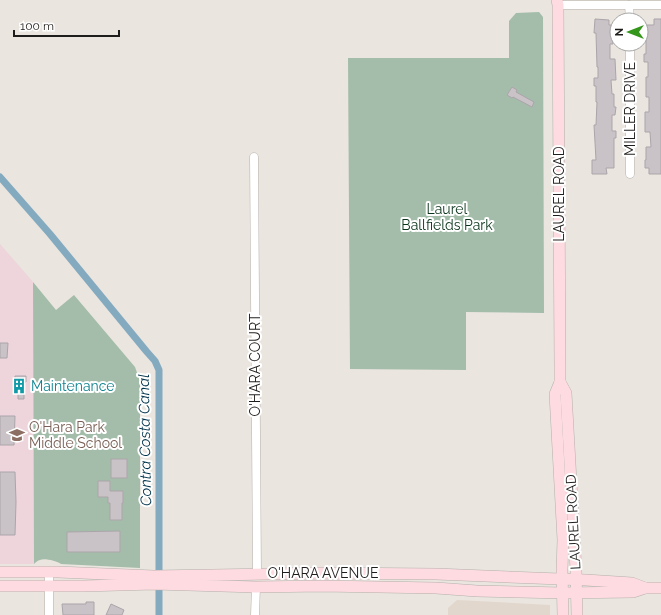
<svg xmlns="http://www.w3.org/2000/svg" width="661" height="615" viewBox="0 0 661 615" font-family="Raleway,sans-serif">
<rect width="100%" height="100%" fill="#eae5df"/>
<polygon fill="#e2d7cc" points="457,600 550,605 550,615 448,615 448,608"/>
<polygon fill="#eed4db" points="0,244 33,282 34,564 0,564"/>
<g fill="#a4bdaa">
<polygon points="539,12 543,17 544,313 466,312 466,370 350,369 348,58 509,58 509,21 516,13"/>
<path d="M33 282 56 310 74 295 135 367 140 381V568L61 564C57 561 44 558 40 560 38 560 35 563 34 564Z"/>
</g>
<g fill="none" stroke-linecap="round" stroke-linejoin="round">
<polyline stroke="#84aabf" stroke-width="7" points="0,177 50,234 147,352 155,361 159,370 159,615"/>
</g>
<g fill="#c9c3c8" stroke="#aba5aa">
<polygon points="595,19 609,20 609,25 613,25 613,44 610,44 610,59 615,59 616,80 611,80 612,94 614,94 614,107 616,107 615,115 612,115 612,131 616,131 616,138 614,138 614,168 606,168 607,174 592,174 592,160 596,160 594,125 596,125 597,102 596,102 596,86 594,86 594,78 598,78 598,67 597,67 596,33 594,33"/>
<polygon points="654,19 661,19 661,174 649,174 649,168 645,168 645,160 646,160 646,147 651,147 650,132 645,132 645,112 649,112 649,97 646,97 646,77 648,77 648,62 644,62 644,54 646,54 646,25 654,25"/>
<polygon points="512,87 517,90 516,92 534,102 532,107 513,97 512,98 507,95"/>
<polygon points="0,343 8,343 7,358 0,358"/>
<polygon points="15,376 26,376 26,382 24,382 24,399 18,399 18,391 14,391"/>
<polygon points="0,416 15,416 14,445 0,445"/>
<rect x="111" y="459" width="16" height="19"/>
<polygon points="0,472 15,472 16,502 15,535 0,535"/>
<polygon points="98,481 110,481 110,491 123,491 123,503 122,503 122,520 110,520 110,503 108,503 108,497 98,497"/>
<polygon points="120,531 120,552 67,552 67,532"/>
<polygon points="86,602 94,602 94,615 63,615 62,604 86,604"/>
<polygon points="111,604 124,610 122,615 106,615"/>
</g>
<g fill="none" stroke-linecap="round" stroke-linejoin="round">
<defs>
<g id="street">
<polyline points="558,5 661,5"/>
<polyline points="629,5 630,20"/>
<polyline points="630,44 630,174"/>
<polyline points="254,157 257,573"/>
<polyline points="49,615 49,572"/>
<polyline points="255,615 256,587"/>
</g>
<g id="secondary">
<polyline points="557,0 558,5 560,367 560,382 555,394 563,540 562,570 563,615"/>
<polyline points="560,382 566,393 576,570 577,615"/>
<polyline points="0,572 58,572 154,576 322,573 436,574 586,580 632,583 645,588"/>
<polyline points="0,586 84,586 154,584 256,587 322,586 436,588 477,591 563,593 633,592 645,588 661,588"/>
</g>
</defs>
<use href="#street" stroke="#b6b0ab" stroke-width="9"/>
<use href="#secondary" stroke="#b6b0ab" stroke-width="12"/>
<use href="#street" stroke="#fff" stroke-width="8"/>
<use href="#secondary" stroke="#fddbe0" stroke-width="11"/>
</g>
<defs>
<symbol id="building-bare" viewBox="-9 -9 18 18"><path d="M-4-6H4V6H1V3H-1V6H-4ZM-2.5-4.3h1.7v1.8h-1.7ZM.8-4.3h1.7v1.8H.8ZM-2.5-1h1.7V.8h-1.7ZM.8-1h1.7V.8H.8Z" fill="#0f9aa8" stroke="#fff" stroke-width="2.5" paint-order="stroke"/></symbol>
<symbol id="school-bare" viewBox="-9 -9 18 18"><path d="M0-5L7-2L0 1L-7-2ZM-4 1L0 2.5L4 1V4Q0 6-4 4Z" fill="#8d6e63" stroke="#fff" stroke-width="2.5" paint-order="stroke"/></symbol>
</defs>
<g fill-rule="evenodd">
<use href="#building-bare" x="8" y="375" width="22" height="22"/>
<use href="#school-bare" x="6" y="424" width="22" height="22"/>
</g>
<g text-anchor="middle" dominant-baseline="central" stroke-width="4" stroke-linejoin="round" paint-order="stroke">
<g font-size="14" fill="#1f1d1b" stroke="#fff">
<text transform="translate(630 109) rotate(-90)">MILLER DRIVE</text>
<text transform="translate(559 194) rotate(-90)">LAUREL ROAD</text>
<text transform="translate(255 365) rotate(-90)">O'HARA COURT</text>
<text transform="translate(573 522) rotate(-93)">LAUREL ROAD</text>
<text x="323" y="573">O'HARA AVENUE</text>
</g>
<g font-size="14" fill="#0a341a" stroke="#fff">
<text x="447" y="209">Laurel<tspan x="447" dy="16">Ballfields Park</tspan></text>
</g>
<g font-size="14" fill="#0d838f" stroke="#fff" text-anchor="start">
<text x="31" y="386">Maintenance</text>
</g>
<g font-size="14" fill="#785e54" stroke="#fff" text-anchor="start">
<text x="29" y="427">O'Hara Park<tspan x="29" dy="16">Middle School</tspan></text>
</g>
<g font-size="15" font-style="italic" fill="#00334a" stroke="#fff">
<text transform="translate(145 440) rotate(-91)">Contra Costa Canal</text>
</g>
</g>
<g transform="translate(629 32) rotate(270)"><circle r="19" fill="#ffffff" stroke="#a5a5a4"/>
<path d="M0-3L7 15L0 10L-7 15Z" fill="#34971c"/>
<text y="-6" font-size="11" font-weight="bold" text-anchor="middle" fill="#1f1d1b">N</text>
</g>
<path d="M14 30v6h105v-6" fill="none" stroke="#1f1d1b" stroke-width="2"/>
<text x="20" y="30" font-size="12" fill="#1f1d1b" stroke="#ffffff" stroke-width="3" paint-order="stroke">100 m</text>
</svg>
